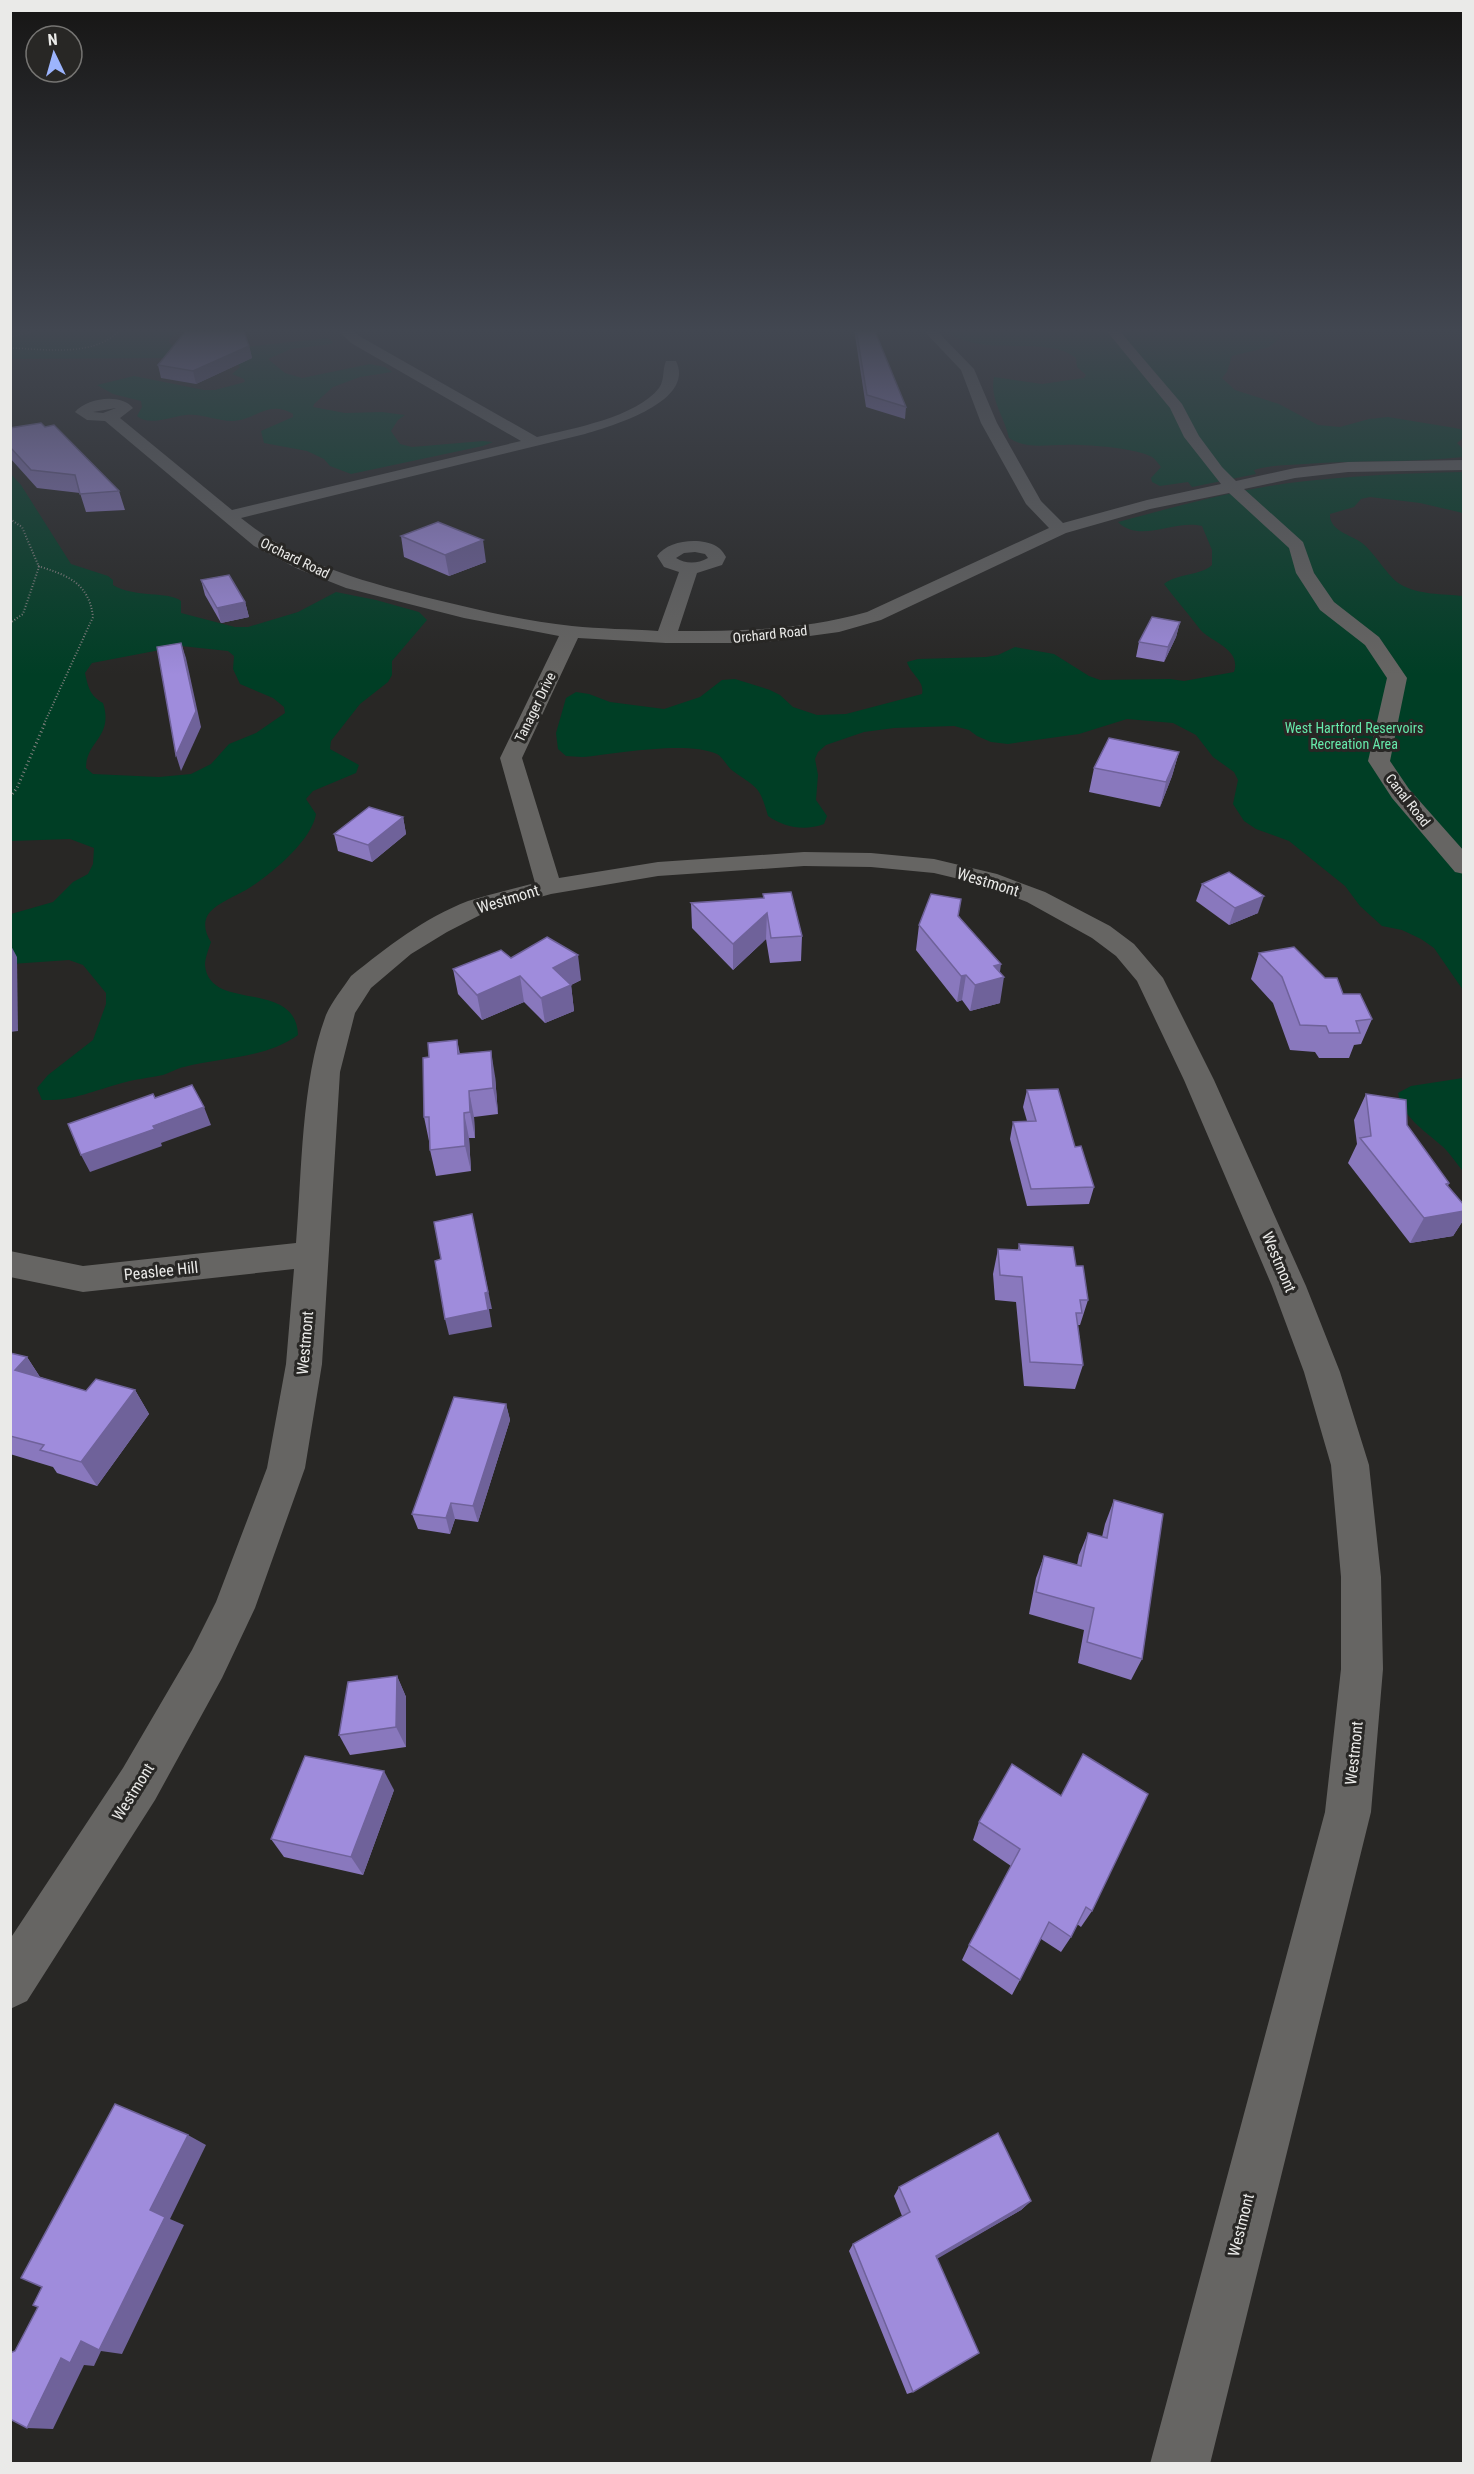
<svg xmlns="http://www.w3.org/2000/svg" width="1474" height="2474" viewBox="0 0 1474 2474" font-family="'Roboto Condensed',sans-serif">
<rect width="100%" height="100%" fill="#282725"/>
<g fill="#003e25" fill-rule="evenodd">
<path d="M10 329H180L169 340 170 344 175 346 237 348 327 338 333 342 331 344 291 349 268 359 285 373 302 378 370 364 385 367 392 372 360 377 333 387 314 404 313 407 345 413 382 412 405 415 398 420 391 431 400 444 412 447 483 441 493 442 483 446 351 474 330 466 324 459 307 451 264 443 261 431 293 417V414C268 399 255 421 232 421 217 421 201 413 186 415 172 416 149 427 137 416L142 407 141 401 113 394 97 385 134 376 204 390H215L245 382 244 379 232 374 240 367 237 363 176 358 11 359Z"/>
<path d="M1264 329 1275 332 1281 337 1269 347 1232 356 1227 372 1222 378 1235 390 1279 404 1318 425 1340 427 1369 419 1388 417 1455 428 1463 430V438L1457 443 1463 449V457C1411 463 1358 460 1305 464 1288 465 1270 465 1254 470L1256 474 1192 487 1188 482 1160 486 1152 482 1151 478 1161 467C1158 463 1156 460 1152 457 1135 448 1084 444 1064 445 1046 445 1025 449 1009 438 1005 418 989 399 994 377L1042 384 1084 378 1086 375 1077 367 1076 358C1044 333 982 360 945 330Z"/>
<path d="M1463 472V513L1420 503 1370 497 1361 499 1354 507 1330 514C1329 531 1351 535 1362 543 1375 553 1388 577 1400 584 1417 595 1444 594 1463 596V990L1434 948 1421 939 1402 930 1382 926 1360 906 1345 886 1289 841 1256 829 1244 821 1233 804 1238 780 1234 772 1213 757 1196 735 1173 723 1127 719 1079 734 1008 744 991 742 977 736 969 730 954 726 894 728 864 732 826 745 818 752 815 759 818 775 816 800 827 816 824 824C805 831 785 828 768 816 759 785 758 789 733 771 727 767 723 757 717 754 686 740 616 754 582 757L566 756 558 749 556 733 566 698 576 692 589 694 610 702 664 709 700 697 722 680 735 679 770 690 780 695 793 707 817 715 846 714 922 694C925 681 911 675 907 662L918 659 986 657 998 655 1015 647 1054 654 1089 676 1100 680 1170 679 1184 681 1234 672C1242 648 1209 642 1199 628 1188 613 1175 599 1164 584 1178 573 1200 576 1212 565V550L1202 526C1175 519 1140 544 1118 522 1174 507 1231 491 1289 483 1347 476 1405 473 1463 472Z"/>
<path d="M11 474 21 485 71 564 108 576 113 580V585C134 598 169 591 181 601V613L235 627H248L298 612 336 592 376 600 419 612 427 620 392 661V675L388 682 360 704 331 741 330 749 359 765 356 773 313 791 306 799 316 814C312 841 268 877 246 890 235 896 218 903 210 912 202 921 205 933 211 942 209 948 205 958 205 965 209 1013 296 978 298 1035 264 1059 223 1057 184 1067 177 1068 170 1073 163 1075 149 1078 135 1079 122 1083 92 1091 74 1101 42 1100L37 1088 48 1075 93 1040 106 1004V993L83 965 69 960 11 964V914L53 902 73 882 88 874 93 864 94 848 70 839 11 841ZM181 646 228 651 234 656 233 669 240 684 273 698 284 707 285 713 256 733 229 744 211 764 191 774 159 777 93 774 86 768C86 741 114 737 103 703 90 696 88 687 85 673L92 663Z"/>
<path d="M1463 1078V1171C1456 1163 1450 1153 1442 1146 1423 1129 1404 1119 1398 1093L1411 1086Z"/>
</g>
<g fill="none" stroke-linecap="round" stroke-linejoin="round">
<g stroke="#82817f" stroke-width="1.5" stroke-dasharray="1 2" stroke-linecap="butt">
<polyline points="10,337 45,329"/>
<path d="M10 348C45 349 95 358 121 329"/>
</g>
<g stroke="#82817f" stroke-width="2" stroke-dasharray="1 2" stroke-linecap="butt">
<polyline points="10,519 22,527 39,567 23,614 10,623"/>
<path d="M38 566C66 575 89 582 93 617L44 724"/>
</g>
<polyline stroke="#82817f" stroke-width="3" stroke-dasharray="1 3" stroke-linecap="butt" points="10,797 17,788 45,723"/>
<path fill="#666563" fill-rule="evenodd" d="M337 329H351L361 337 537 437C571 429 637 417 659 388 665 379 662 370 666 361H676C696 402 611 426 585 434L241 518C299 565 362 581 433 599 478 610 525 621 572 626 600 629 630 629 658 631L679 572 664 567 657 556C668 540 700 537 716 546 720 548 724 553 726 557L722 565 697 573 678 631C743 631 804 630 867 612L1049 528 1026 504 981 423 961 370 922 329H935L974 369 997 423 1041 501 1063 523 1147 500 1221 484 1184 437 1170 408 1105 329H1118L1182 404 1199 436 1222 467 1236 481 1295 468 1348 462 1464 460V470L1348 472 1295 478 1244 489 1303 542 1314 573 1334 602 1379 637 1407 678 1390 761 1409 789 1464 851V874L1455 872 1392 798 1368 761 1387 678 1365 645 1320 610 1296 573 1289 548 1229 493 1150 509 1066 533 881 620 839 632 759 643H666L578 638 522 758 559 878 658 862 804 852 871 853 934 859 997 874 1045 892 1110 926 1134 944 1163 978 1214 1080 1306 1286 1340 1372 1369 1465 1381 1577 1383 1669 1371 1812 1210 2464H1150L1325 1812 1341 1669V1577L1331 1465 1304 1372 1272 1286 1184 1080 1137 981 1116 956 1092 938 1027 902 980 884 934 873 871 867 804 866 658 876 551 894 486 912 447 932 411 954 371 988 355 1013 340 1072 322 1364 305 1468 255 1608 222 1678 155 1800 27 2001 10 2009V1939L123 1768 192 1650 216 1602 267 1468 286 1364 294 1269 83 1292 10 1277V1251L83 1266 296 1243C302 1172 301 1081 326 1015 332 1001 343 988 351 976 387 947 424 918 468 901 490 894 513 889 535 883L500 758 559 636 464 618 346 588 298 569 254 546 105 421 87 420 75 412C87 398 121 393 133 408L120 418 232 510 521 441 351 343ZM116 408 103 413 93 412ZM695 552 705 554 708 558C697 564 686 564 676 558L684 553Z"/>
</g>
<g fill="#8978bd">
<polygon points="854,329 874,329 906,407 905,419 866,407"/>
<polygon points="249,346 252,358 196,384 161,378 158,365"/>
<polygon points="45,427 119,491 125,510 86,512 80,493 37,488 10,458 10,428"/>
<polygon points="401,536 486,562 449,576 404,557"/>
<polygon points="201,580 245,602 249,617 221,623 205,595"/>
<polygon points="1180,622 1176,637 1164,662 1136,657 1139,642"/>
<polygon points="1179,752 1172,776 1160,807 1089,792 1094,768"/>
<polygon points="403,817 406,834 372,862 338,851 334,834"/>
<polygon points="1202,884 1258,913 1229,925 1196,901"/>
<polygon points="763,894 802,936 801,961 770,963 766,939 733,970 692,928 691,903 763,898"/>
<polygon points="959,916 1000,973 1000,1003 970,1011 962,1000 957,1002 916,950 919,925"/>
<polygon points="1259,953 1343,994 1372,1019 1361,1044 1354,1045 1349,1058 1319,1058 1315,1052 1290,1050 1273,1003 1251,979"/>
<polygon points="511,958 581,980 571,985 574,1011 545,1023 524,1002 482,1020 458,994 453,969"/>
<polygon points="457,1040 460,1054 495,1076 498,1114 474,1117 475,1138 469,1138 471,1171 436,1176 430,1150 429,1141 424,1117 429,1057"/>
<polygon points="1027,1090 1075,1147 1094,1187 1089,1204 1027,1206 1010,1139 1013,1122 1027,1121 1023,1107"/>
<polygon points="1366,1094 1407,1125 1449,1183 1448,1186 1464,1205 1464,1219 1453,1236 1410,1243 1348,1163 1357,1144 1354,1120"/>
<polygon points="1019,1244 1076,1266 1088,1300 1080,1325 1078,1325 1078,1327 1083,1365 1075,1389 1024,1386 1016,1302 995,1300 993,1274 998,1249 1018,1250"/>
<polygon points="10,1353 27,1357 40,1377 86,1391 135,1390 149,1414 97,1486 57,1473 53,1467 10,1454"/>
<polygon points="506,1404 510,1420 478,1522 455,1519 450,1534 418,1529 412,1514"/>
<polygon points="1114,1500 1142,1659 1131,1680 1078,1663 1084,1630 1029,1614 1036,1578 1044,1556 1077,1565 1079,1555 1088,1533 1102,1537 1105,1524"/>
<polygon points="397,1676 406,1697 406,1747 350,1755 339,1735"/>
<polygon points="1012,1764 1092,1911 1081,1927 1077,1924 1071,1937 1061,1952 1041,1939 1020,1980 1012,1995 962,1960 969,1945 1011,1866 973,1840 979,1822"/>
<polygon points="394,1790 363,1875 284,1857 271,1839"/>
<polygon points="899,2187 1031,2201 1021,2210 937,2258 913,2392 907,2394 849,2251 853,2244 902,2216 894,2196"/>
</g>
<g fill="#6f629a">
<polygon points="393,329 416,329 393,330"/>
<polygon points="249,346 252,358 196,384 193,371"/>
<polygon points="483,540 486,562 449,576 445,555"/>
<polygon points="245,602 249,617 221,623 217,608"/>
<polygon points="1180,622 1176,637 1164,662 1168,647"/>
<polygon points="181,643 186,658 201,727 181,771 176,755"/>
<polygon points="1179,752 1172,776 1160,807 1166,782"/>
<polygon points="403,817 406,834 372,862 368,845"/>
<polygon points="1264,896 1258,913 1229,925 1235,908"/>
<polygon points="767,913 766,939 733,970 733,944"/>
<polygon points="10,944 17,957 18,1031 10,1032"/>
<polygon points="578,955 581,980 571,985 574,1011 545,1023 541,998 553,968"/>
<polygon points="1001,964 999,979 1004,977 1000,1003 970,1011 975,985 994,966"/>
<polygon points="966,975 962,1000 957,1002 961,976"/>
<polygon points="520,976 524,1002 482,1020 477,995"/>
<polygon points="491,1051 495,1076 498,1114 493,1088"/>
<polygon points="469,1091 474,1117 475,1138 470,1112"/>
<polygon points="204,1107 211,1125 161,1143 162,1146 90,1172 81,1155 153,1126"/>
<polygon points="464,1113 469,1138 471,1171 465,1146"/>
<polygon points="1464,1211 1464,1219 1453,1236 1410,1243 1424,1218"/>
<polygon points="472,1214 492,1309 489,1309 492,1327 449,1335 445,1319"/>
<polygon points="27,1357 43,1382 15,1370"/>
<polygon points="135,1390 149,1414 97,1486 81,1462"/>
<polygon points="506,1404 510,1420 478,1522 473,1506"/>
<polygon points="451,1503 455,1519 450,1534 446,1518"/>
<polygon points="397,1676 406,1697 406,1747 396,1727"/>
<polygon points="384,1771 394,1790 363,1875 351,1857"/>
<polygon points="188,2135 206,2145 170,2219 184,2225 122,2354 101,2351 94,2366 84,2365 53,2429 27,2428 61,2358 81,2341 150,2210"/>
<polygon points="1031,2201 1021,2210 930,2263 936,2256"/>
</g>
<g fill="#9f8cdc" stroke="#6f629a" stroke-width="1.5">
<polygon points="185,329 243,329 249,346 193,371 158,365 185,332"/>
<polygon points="856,329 874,329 906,407 867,395"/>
<polygon points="41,423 45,427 54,425 119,491 80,494 75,475 31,470 10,447 10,428"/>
<polygon points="438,522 483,540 445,555 401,536"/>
<polygon points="229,575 245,602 217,608 201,580"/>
<polygon points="1152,617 1180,622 1168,647 1139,642"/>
<polygon points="181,643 196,711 176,755 157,647"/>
<polygon points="1109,738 1179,752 1166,782 1094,768"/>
<polygon points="369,807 403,817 368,845 334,834"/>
<polygon points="1229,872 1264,896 1235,908 1202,884"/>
<polygon points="791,892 802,936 771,938 767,913 733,944 691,903 764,898 763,894"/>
<polygon points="931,894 961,899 958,916 1001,964 994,966 1004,977 975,985 966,975 961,976 919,925"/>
<polygon points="547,937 578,955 553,968 571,985 541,998 520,976 477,995 453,969 501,950 511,958"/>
<polygon points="1294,947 1325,978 1337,978 1343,994 1360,994 1372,1019 1356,1021 1360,1033 1329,1033 1326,1026 1300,1025 1282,977 1259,953"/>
<polygon points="457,1040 458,1054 491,1051 493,1088 469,1091 470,1112 464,1113 465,1146 430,1150 429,1117 424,1117 423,1058 429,1057 428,1043"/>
<polygon points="192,1085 204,1107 153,1126 155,1129 81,1155 68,1124 153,1094 155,1098"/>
<polygon points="1058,1089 1075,1147 1081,1146 1094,1187 1031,1189 1013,1122 1036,1121 1027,1090"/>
<polygon points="1366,1094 1406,1100 1407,1125 1449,1183 1446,1184 1464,1205 1464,1211 1424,1218 1360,1138 1371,1136"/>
<polygon points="472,1214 488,1292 485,1293 488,1310 445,1319 435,1261 441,1259 434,1222"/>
<polygon points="1019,1244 1073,1247 1076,1266 1083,1266 1088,1300 1080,1300 1082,1313 1076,1313 1083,1365 1030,1362 1022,1277 1000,1275 998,1249 1020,1250"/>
<polygon points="10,1353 27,1357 15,1370 86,1391 96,1379 135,1390 81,1462 40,1450 44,1445 10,1436"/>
<polygon points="454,1397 506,1404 473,1506 451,1503 446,1518 412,1514"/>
<polygon points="1114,1500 1163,1514 1142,1659 1087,1642 1094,1608 1036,1592 1044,1556 1081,1566 1088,1533 1107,1538"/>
<polygon points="397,1676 396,1727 339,1735 348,1682"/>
<polygon points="1083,1754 1148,1794 1092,1911 1086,1907 1071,1937 1049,1922 1020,1980 969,1945 1020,1849 979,1822 1012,1764 1061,1796"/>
<polygon points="305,1756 384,1771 351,1857 271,1839"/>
<polygon points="115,2104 188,2135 150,2210 165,2217 99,2350 81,2341 70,2363 61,2358 27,2428 10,2419 10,2353 15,2351 38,2307 33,2305 42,2287 21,2278"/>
<polygon points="998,2133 1031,2201 936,2256 979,2353 913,2392 853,2244 910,2212 899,2187"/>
</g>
<linearGradient id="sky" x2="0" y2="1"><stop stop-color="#161514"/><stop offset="0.49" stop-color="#424751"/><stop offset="1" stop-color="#424751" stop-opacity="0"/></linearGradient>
<rect width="1474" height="675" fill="url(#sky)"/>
<g text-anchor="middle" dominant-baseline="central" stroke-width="6" stroke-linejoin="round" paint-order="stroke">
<g font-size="14" fill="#eaeae8" stroke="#282725">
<text transform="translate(295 558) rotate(26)">Orchard Road</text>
<text transform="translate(770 634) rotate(-6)">Orchard Road</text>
<text transform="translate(535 707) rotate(-64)">Tanager Drive</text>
<text transform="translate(1408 800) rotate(52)">Canal Road</text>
</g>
<g font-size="14" fill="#66eaab" stroke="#282725">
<text x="1354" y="728">West Hartford Reservoirs<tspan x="1354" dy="16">Recreation Area</tspan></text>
</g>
<g font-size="16" fill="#eaeae8" stroke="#282725">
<text transform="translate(988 882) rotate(17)">Westmont</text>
<text transform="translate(508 899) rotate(-17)">Westmont</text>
<text transform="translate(1279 1262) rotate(67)">Westmont</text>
<text transform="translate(161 1271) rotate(-6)">Peaslee Hill</text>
<text transform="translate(305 1343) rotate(-85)">Westmont</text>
<text transform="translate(1354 1753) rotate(-84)">Westmont</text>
<text transform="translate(133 1792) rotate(-58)">Westmont</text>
<text transform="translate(1241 2225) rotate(-76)">Westmont</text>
</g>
</g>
<rect width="1474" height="2474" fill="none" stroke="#eaeae8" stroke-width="24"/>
<g transform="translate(54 54) rotate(355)"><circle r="28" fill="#282725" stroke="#767573" stroke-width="1.5"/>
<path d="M0-4.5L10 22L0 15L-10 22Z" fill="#9cb4fd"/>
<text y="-9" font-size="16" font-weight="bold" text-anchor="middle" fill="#eaeae8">N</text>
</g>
</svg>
